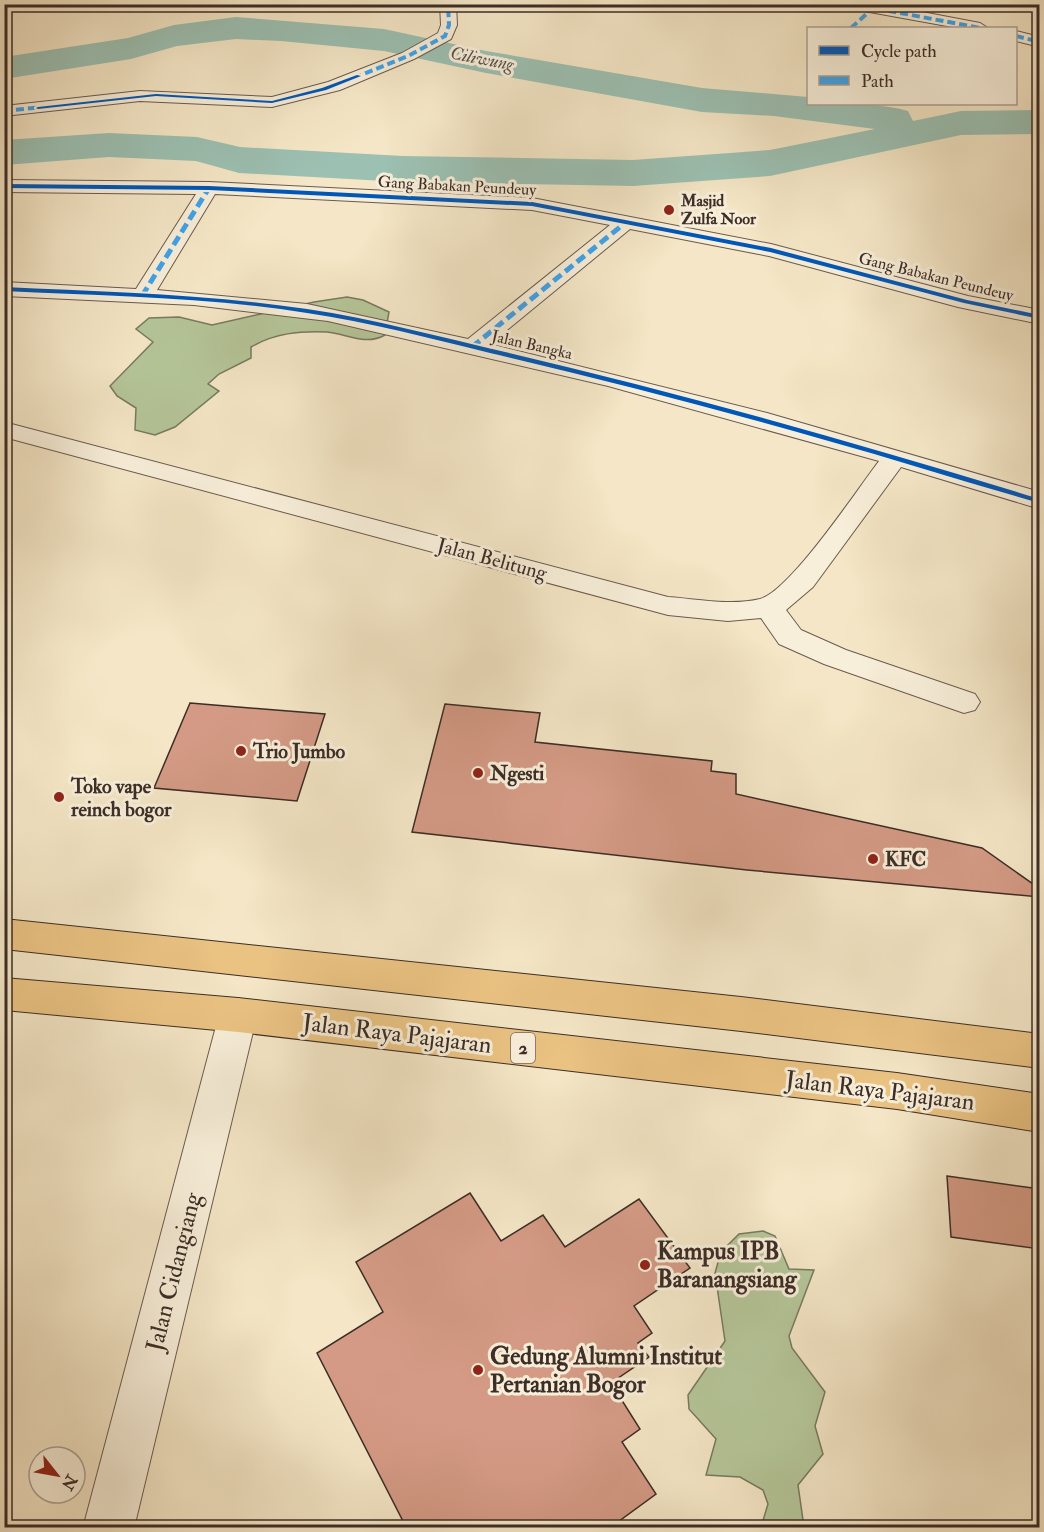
<svg xmlns="http://www.w3.org/2000/svg" width="1044" height="1532" viewBox="0 0 1044 1532" font-family="'IM FELL Double Pica',serif">
<rect width="100%" height="100%" fill="#f4e6c6"/>
<filter id="stains"><feTurbulence type="fractalNoise" baseFrequency=".00333" numOctaves="4"/><feColorMatrix values="0 0 0 0 .2 0 0 0 0 .09 0 0 0 0 .02 0 0 0 .5 -.17"/></filter>
<radialGradient id="worn" r=".72"><stop offset=".6" stop-color="#630" stop-opacity="0"/><stop offset="1" stop-color="#630" stop-opacity=".3"/></radialGradient>
<g fill="#b5c699" stroke="#787a60" stroke-width="1.5">
<path d="M347 297 363 300 389 312 385 335C366 346 347 334 327 332 299 331 275 333 251 347V358L219 374 208 384 219 391 175 427 155 435 135 430 136 408 117 396 110 386 153 342 136 329 149 318 179 317 212 325 314 302Z"/>
<polygon points="763,1231 775,1236 789,1269 814,1270 789,1336 792,1348 825,1392 815,1426 823,1454 798,1485 804,1527 761,1527 768,1504 763,1490 740,1477 706,1475 716,1439 689,1409 688,1395 725,1341 715,1273 721,1252 739,1234"/>
</g>
<g fill="none" stroke-linecap="round" stroke-linejoin="round">
<path fill="#9cc0b2" fill-rule="evenodd" d="M236 17 384 29 486 51 702 88 808 97V104C842 104 875 102 908 111L913 121 961 111 1040 110V134L961 135 770 176 633 186 403 182 239 173 196 161 109 157 4 165V140L109 133 197 137 240 147 403 156 633 160 770 150 875 129 774 116 702 112 486 73 384 51 281 41 236 39 177 46 131 59 4 79V57L128 38 174 25Z"/>
</g>
<g fill="#d49a85" stroke="#3c2d27" stroke-width="1.5">
<polygon points="190,703 325,714 297,801 154,788"/>
<polygon points="445,704 540,713 535,742 712,761 711,771 736,774 736,794 982,848 1040,889 1040,897 747,870 412,832"/>
<polygon points="947,1176 1040,1189 1040,1249 951,1237"/>
<polygon points="470,1193 501,1241 543,1215 565,1247 639,1199 690,1268 634,1306 652,1333 638,1343 649,1357 611,1383 640,1429 622,1442 656,1494 611,1527 406,1527 317,1353 383,1312 356,1262"/>
</g>
<g fill="none" stroke-linecap="round" stroke-linejoin="round">
<defs>
<g id="minor">
<polygon points="440,4 456,4 457,25 451,39 414,59 340,90 272,107 140,101 4,116 4,106 140,91 272,97 328,82 402,53 438,33 441,25"/>
<polygon points="846,4 880,4 980,23 988,28 958,28 853,9"/>
<polygon points="1016,31 1040,37 1040,47 1016,41"/>
<path d="M4 180 209 182 532 198 771 244 968 296 1040 310V324L958 307 769 256 630 229 490 344 767 413 1040 492V509L901 467 813 587 786 610 801 630 846 650 975 694 980 702 975 710 964 713 824 664 779 644 761 618 728 621 668 615 4 437V422L668 597C697 599 731 606 760 599 790 591 857 490 879 461L608 386 328 321 194 305 4 296V282L136 289 196 194 4 192ZM215 194 532 210 610 225 468 339 307 304 157 290Z"/>
<polygon points="238,998 252,1003 257,1015 134,1528 83,1528 219,1015 224,1003"/>
</g>
<g id="highway">
<polygon points="4,919 741,997 1040,1034 1040,1068 741,1031 4,949"/>
<polygon points="4,978 238,998 897,1073 1040,1094 1040,1132 897,1109 238,1032 4,1010"/>
</g>
</defs>
<use href="#minor" stroke="#6a5b4f" stroke-width="2"/>
<use href="#highway" stroke="#3c2d27" stroke-width="2"/>
<use href="#minor" fill="#f8efda" fill-rule="evenodd"/>
<use href="#highway" fill="#eac383" fill-rule="evenodd"/>
<g stroke="#3fa3eb" stroke-width="4" stroke-dasharray="8 4" stroke-linecap="butt">
<polyline points="853,4 980,28"/>
<polyline points="851,28 873,8"/>
<polyline points="1016,36 1040,42"/>
<polyline points="354,78 408,56 445,36 449,25 448,4"/>
<polyline points="4,111 43,107"/>
</g>
<g stroke="#3fa3eb" stroke-width="5" stroke-dasharray="10 5" stroke-linecap="butt">
<polyline points="142,296 209,188"/>
<polyline points="472,347 625,223"/>
</g>
<defs>
<g id="cycleway">
<polygon points="357,75 361,76 326,90 272,103 156,96 38,109 36,108 38,107 156,94 272,101 322,88"/>
<polygon points="4,184 209,186 532,202 771,248 967,300 1040,315 1040,319 964,303 770,252 532,206 209,190 4,188"/>
<path d="M4 287C105 292 207 294 307 309 374 319 440 337 505 352 685 394 863 445 1040 499V503C968 483 897 460 825 440 714 408 602 379 490 353 429 338 369 322 307 313 207 297 105 296 4 291Z"/>
</g>
</defs>
<use href="#cycleway" stroke="#f8efda" stroke-width="4"/>
<use href="#cycleway" fill="#0057b8" fill-rule="evenodd"/>
</g>
<g fill="#8f2418" stroke="#f8efda" stroke-width="2">
<circle cx="669" cy="210" r="6"/>
<circle cx="241" cy="751" r="6"/>
<circle cx="478" cy="773" r="6"/>
<circle cx="59" cy="797" r="6"/>
<circle cx="873" cy="859" r="6"/>
<circle cx="645" cy="1265" r="6"/>
<circle cx="478" cy="1370" r="6"/>
</g>
<g text-anchor="middle" dominant-baseline="central" stroke-width="6" stroke-linejoin="round" paint-order="stroke">
<g font-size="16" fill="#3c2d27" stroke="#f8efda">
<text transform="translate(457 186) rotate(3)">Gang Babakan Peundeuy</text>
<text transform="translate(936 277) rotate(14)">Gang Babakan Peundeuy</text>
<text transform="translate(532 345) rotate(13)">Jalan Bangka</text>
</g>
<g font-size="16" font-weight="bold" fill="#3c2d27" stroke="#f8efda" text-anchor="start">
<text x="681" y="201">Masjid<tspan x="681" dy="18">Zulfa Noor</tspan></text>
</g>
<g font-size="18" font-style="italic" fill="#54524a" stroke="#f8efda">
<text transform="translate(482 59) rotate(11)">Ciliwung</text>
</g>
<rect fill="#f8efda" stroke="#74675d" stroke-width="1.5" x="511" y="1033" width="24" height="30" rx="4.5"/>
<g font-size="18" font-weight="bold" fill="#3c2d27">
<text x="523" y="1048">2</text>
</g>
<g font-size="20" fill="#3c2d27" stroke="#f8efda">
<text transform="translate(492 559) rotate(15)">Jalan Belitung</text>
</g>
<g font-size="20" font-weight="bold" fill="#3c2d27" stroke="#f8efda" text-anchor="start">
<text x="253" y="751">Trio Jumbo</text>
<text x="490" y="773">Ngesti</text>
<text x="71" y="786">Toko vape<tspan x="71" dy="23">reinch bogor</tspan></text>
<text x="885" y="859">KFC</text>
</g>
<g font-size="24" fill="#3c2d27" stroke="#f8efda">
<text transform="translate(397 1034) rotate(7)">Jalan Raya Pajajaran</text>
<text transform="translate(880 1091) rotate(7)">Jalan Raya Pajajaran</text>
<text transform="translate(174 1272) rotate(-76)">Jalan Cidangiang</text>
</g>
<g font-size="24" font-weight="bold" fill="#3c2d27" stroke="#f8efda" text-anchor="start">
<text x="657" y="1251">Kampus IPB<tspan x="657" dy="28">Baranangsiang</tspan></text>
<text x="490" y="1356">Gedung Alumni Institut<tspan x="490" dy="28">Pertanian Bogor</tspan></text>
</g>
</g>
<rect width="1044" height="1532" fill="none" stroke="#f4e6c6" stroke-width="24"/>
<rect x="6" y="6" width="1032" height="1520" fill="none" stroke="#3c2d27" stroke-width="3"/>
<rect x="12" y="12" width="1020" height="1508" fill="none" stroke="#3c2d27" stroke-width="1.5"/>
<rect x="807" y="27" width="210" height="78" fill="#f8efda" stroke="#ada192" stroke-width="1.5"/>
<rect x="819" y="46" width="30" height="9" fill="#0057b8" stroke="#ada192" stroke-width="1.5"/>
<text x="861" y="57" font-size="18" fill="#3c2d27">Cycle path</text>
<rect x="819" y="76" width="30" height="9" fill="#3fa3eb" stroke="#ada192" stroke-width="1.5"/>
<text x="861" y="87" font-size="18" fill="#3c2d27">Path</text>
<g transform="translate(57 1475) rotate(121)"><circle r="28" fill="#f8efda" stroke="#ada192" stroke-width="1.5"/>
<path d="M0-4.5L10 22L0 15L-10 22Z" fill="#8f2418"/>
<text y="-9" font-size="16" font-weight="bold" text-anchor="middle" fill="#3c2d27">N</text>
</g>
<rect width="100%" height="100%" filter="url(#stains)"/>
<rect width="100%" height="100%" fill="url(#worn)"/>
</svg>
